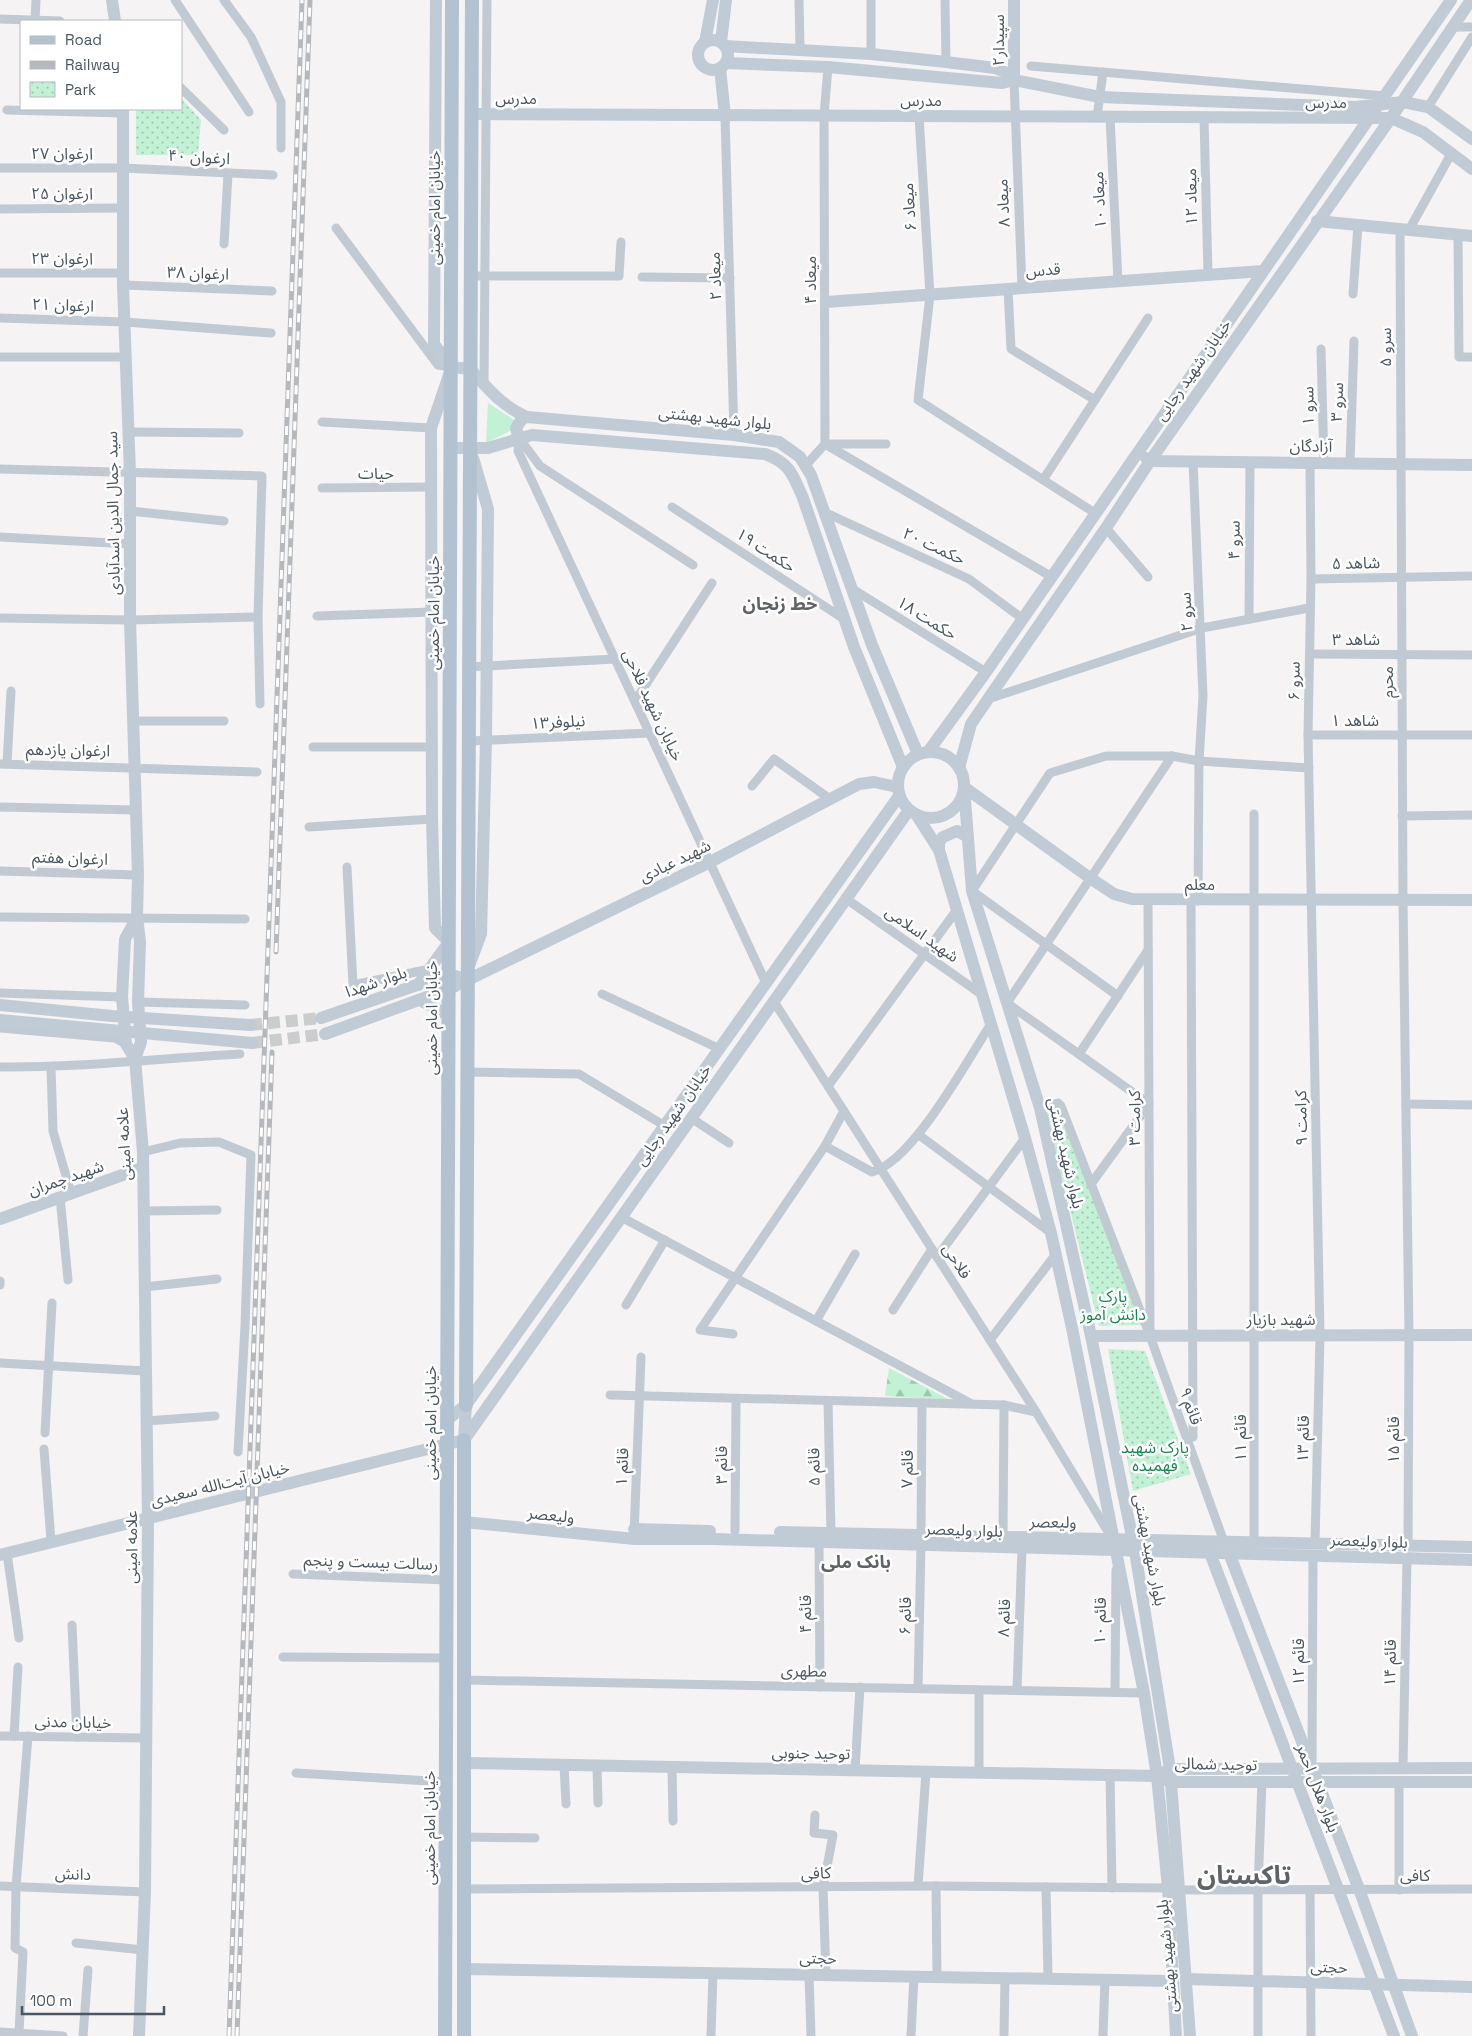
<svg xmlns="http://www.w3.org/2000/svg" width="1472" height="2036" viewBox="0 0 1472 2036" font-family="'Space Grotesk','Noto Sans Arabic',sans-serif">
<defs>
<pattern id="forest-firs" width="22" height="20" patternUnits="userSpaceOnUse" patternTransform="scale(1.25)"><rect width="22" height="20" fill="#c3f1d5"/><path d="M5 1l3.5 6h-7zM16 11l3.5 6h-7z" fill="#a0c6b0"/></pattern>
<pattern id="park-dots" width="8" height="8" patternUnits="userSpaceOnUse" patternTransform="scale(1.25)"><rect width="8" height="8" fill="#c3f1d5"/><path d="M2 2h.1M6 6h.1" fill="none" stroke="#a0c6b0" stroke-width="1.8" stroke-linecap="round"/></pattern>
</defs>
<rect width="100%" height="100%" fill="#f5f3f3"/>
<polygon fill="#c3f1d5" points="488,403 522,425 486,443"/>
<polygon fill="url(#forest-firs)" points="889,1368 950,1400 885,1396"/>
<g fill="url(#park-dots)">
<polygon points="181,98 201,120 198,155 136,155 136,109 181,109"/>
<polygon points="1058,1110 1142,1325 1099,1326 1046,1113"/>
<polygon points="1108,1349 1145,1351 1191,1474 1133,1491"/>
</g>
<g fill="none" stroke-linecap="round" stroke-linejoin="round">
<g stroke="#caccce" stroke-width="12" stroke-dasharray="12 6" stroke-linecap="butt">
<polyline points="250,1025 321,1018"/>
<polyline points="252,1043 325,1034"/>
</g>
<g stroke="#c1cad2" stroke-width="9">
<polyline points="175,0 249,112"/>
<polyline points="224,0 251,37 281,102 281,148"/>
<polyline points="799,0 800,49"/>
<polyline points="871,0 871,54"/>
<polyline points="945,0 946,62"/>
<polyline points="0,19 60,21"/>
<polyline points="35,21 36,0"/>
<polyline points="1453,27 1472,27"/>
<polyline points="1031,66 1385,96"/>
<polyline points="828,67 824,116 825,444 886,444"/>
<polyline points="1014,80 1022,288"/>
<polyline points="181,88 224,130"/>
<polyline points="1428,107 1472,37"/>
<polyline points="7,110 123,113"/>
<polyline points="725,116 734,435"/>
<polyline points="919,116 930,295 918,400 1095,513"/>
<polyline points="1097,117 1103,72"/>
<polyline points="1110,117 1118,281"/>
<polyline points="1204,118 1208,275"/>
<polyline points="0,168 123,168 273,175"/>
<polyline points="0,209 123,208"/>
<polyline points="336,228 438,365 451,367"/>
<polyline points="1400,229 1403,900 1409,1335 1408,1546"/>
<polyline points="1409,230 1451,154"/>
<polyline points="1458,235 1459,357 1472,357"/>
<polyline points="224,244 228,174"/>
<polyline points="0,273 123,273"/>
<polyline points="471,276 619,276 621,242"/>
<polyline points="642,277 730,278"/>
<polyline points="123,285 272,291"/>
<polyline points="1008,289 1011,349 1095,400"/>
<polyline points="1353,294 1358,225"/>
<polyline points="0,318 125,322 271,333"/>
<polyline points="1321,349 1324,463"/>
<polyline points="0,357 126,357"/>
<polyline points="484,384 487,0"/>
<polyline points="322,422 431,428"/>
<polyline points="128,432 239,433"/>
<polyline points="519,438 518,451 766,983"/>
<polyline points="519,438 540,466 693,565"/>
<polyline points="1193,461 1203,696 1199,761 1198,901"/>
<polyline points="1310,463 1311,579 1308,735 1320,1335 1315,1544"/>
<polyline points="1350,463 1354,341"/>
<polyline points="806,465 825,444 1052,577"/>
<polyline points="0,469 262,476 258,617 260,704"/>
<polyline points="1043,480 1148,318"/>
<polyline points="322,488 431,487"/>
<polyline points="672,507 844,619"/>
<polyline points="130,511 224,521"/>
<polyline points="824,512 969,579 1023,619"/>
<polyline points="1106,528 1148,577"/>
<polyline points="0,537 130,544"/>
<polyline points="1311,579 1472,576"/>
<polyline points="851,588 986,672"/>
<polyline points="317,616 432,612"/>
<polyline points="0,618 130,620 258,617"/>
<polyline points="1249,619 1250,462"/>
<polyline points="1310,654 1472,655"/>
<polyline points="469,667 615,659"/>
<polyline points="988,699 1202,628 1309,608"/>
<polyline points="635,701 712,583"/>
<polyline points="133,721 224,721"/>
<polyline points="1308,735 1472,735"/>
<polyline points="469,741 650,733"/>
<polyline points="313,747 433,747"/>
<polyline points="0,764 257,772"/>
<polyline points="7,764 11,691"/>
<polyline points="752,786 774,759 830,799"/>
<polyline points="0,807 136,810"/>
<polyline points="1254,814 1254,1541"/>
<polyline points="1402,816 1472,815"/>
<polyline points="309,827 432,819"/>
<polyline points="347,867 353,985 430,969"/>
<polyline points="0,871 138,875"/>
<polyline points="845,898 981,994"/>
<polyline points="1148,901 1150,1331"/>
<polyline points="1191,901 1193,1437"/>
<polyline points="0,917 245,919"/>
<polyline points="0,993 122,997"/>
<polyline points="602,994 720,1049"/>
<polyline points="1118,996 972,891 1050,773 1106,756 1172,756 1199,761 1309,768"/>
<polyline points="773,1000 1036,1412 1110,1535"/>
<polyline points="138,1002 245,1005"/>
<polyline points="0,1028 115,1038 126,1044"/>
<polyline points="1079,1054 1148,950"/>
<path d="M0 1067C80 1068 160 1058 240 1054"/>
<polyline points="51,1067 53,1131 71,1193"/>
<polyline points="467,1072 579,1074 665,1126"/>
<polyline points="828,1086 956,911"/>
<polyline points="1406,1104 1472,1105"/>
<polyline points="1040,1108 1058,1103 1061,1106 1150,1336 1224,1542"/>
<polyline points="691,1118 729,1143"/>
<polyline points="919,1135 1051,1233"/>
<path d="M825 1146 872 1172C913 1162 967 1060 991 1024"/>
<polyline points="143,1152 180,1143 219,1142 251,1155 245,1326 238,1452"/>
<polyline points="1091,1184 1149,1104 1007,1003 1172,756"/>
<polyline points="60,1197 68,1280"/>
<polyline points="143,1211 217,1210"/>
<polyline points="621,1217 970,1403"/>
<polyline points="937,1257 1025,1138"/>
<polyline points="0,1281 0,1285"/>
<polyline points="144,1287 217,1279"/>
<polyline points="626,1305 665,1240"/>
<polyline points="893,1310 932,1249"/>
<polyline points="816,1321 855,1254"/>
<polyline points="733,1334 700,1330 825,1146 844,1111"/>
<polyline points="990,1340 1056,1254"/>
<polyline points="0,1363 145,1371"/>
<polyline points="610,1395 1004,1405 1036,1412"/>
<polyline points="828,1401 831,1533"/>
<polyline points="146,1421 215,1416"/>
<polyline points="45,1433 52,1303"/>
<polyline points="44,1449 51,1541"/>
<polyline points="735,1531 736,1399"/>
<polyline points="634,1535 641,1357"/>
<polyline points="921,1535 922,1403"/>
<polyline points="1003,1537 1004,1405"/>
<polyline points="819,1542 820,1687"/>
<polyline points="7,1553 19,1638"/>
<polyline points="293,1574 447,1580"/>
<polyline points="72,1625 77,1737"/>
<polyline points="283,1657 447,1658"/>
<polyline points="464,1680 1144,1693"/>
<polyline points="918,1688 921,1545"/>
<polyline points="979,1690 979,1773"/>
<polyline points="1017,1690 1022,1548"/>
<polyline points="1115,1692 1116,1570"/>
<polyline points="0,1736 145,1738"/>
<polyline points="14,1736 18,1667"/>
<polyline points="1312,1761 1313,1556"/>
<polyline points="564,1765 566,1804"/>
<polyline points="597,1765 598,1803"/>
<polyline points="672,1767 673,1821"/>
<polyline points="1403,1768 1407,1558"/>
<polyline points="855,1770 860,1687"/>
<polyline points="296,1773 446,1782"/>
<polyline points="1110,1775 1112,1888"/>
<polyline points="1399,1782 1399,1890"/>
<polyline points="815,1815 814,1833 833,1835 823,1888 826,1975"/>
<polyline points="464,1837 535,1838"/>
<polyline points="0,1886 145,1892"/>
<polyline points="918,1886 926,1772"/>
<polyline points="936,1886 937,1976"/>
<polyline points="1046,1887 1048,1977"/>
<polyline points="464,1889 936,1886 1168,1888"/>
<polyline points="1178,1890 1472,1889"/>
<polyline points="1310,1890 1311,2036"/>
<polyline points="76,1943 143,1950"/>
<polyline points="809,1974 811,2036"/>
<polyline points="0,2032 63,2036"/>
<polyline points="19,2033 23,1952 15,1948 16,1887 28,1736"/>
<polyline points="83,2036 88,1970"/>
<polyline points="711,2036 713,1973"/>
<polyline points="911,2036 914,1976"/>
<polyline points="1004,2036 1005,1978"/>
<polyline points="1103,2036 1105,1979"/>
<polyline points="1258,2036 1258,1890 1262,1781"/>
</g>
<g stroke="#c1cbd6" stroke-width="12">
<polyline points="112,0 115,21"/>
<polyline points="436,0 434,344 451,367"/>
<circle cx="713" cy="55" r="15"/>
<polyline points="705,42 713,0"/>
<polyline points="721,42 726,0"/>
<polyline points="725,46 871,54 946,62 995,68 1005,72 1014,80"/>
<polyline points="726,63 828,67 1002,83 1014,80 1100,97 1355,107 1403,102 1428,107 1472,139"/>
<polyline points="720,68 725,116"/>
<polyline points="1014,80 1014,0"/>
<polyline points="123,109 123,285 130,473 130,620 138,875 137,917 140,942 138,1002 141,1042 135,1059 143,1152 148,1519 145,1892 139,2036"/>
<polyline points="471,114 1391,118 1423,132 1472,169"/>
<polyline points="1317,221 1472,236"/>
<polyline points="826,302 1263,271"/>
<path d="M451 367 470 369C487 388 503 407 527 417L734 435 779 442 800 457 811 475 872 645 918 754"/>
<polyline points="519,438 516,428 522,419 527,417"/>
<path d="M451 448H488L532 435 765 454C790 463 793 475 803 498L854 647 903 767"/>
<polyline points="1146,458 1150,461 1472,465"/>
<polyline points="928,752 986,672 1451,0"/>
<circle cx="931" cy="785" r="33"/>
<polyline points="959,768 971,724 988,699 1106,528 1150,461 1391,118 1471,0"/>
<polyline points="964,787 972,891 1040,1108 1091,1336 1135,1551 1170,1769 1190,2036"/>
<polyline points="964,787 1090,878 1114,894 1132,899 1472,900"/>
<polyline points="916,814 939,850 1025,1138 1051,1233 1072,1328 1144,1693 1157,1776 1168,1888 1176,2036"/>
<polyline points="939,850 939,842 943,837 957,831 968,837"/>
<polyline points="469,966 481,934 486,740 488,509 473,458"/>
<polyline points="418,985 449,942 435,928 432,819 431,428 449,375"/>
<polyline points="420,1000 449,1016"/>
<polyline points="0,1005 112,1016 250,1025"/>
<polyline points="321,1018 449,974 458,977"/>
<polyline points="0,1020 252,1043"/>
<polyline points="325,1034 449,989 710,862 859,784 874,782 897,787"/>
<polyline points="135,1059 126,1044 122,997 125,939 137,917"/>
<polyline points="0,1219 142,1168"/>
<polyline points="1091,1336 1472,1335"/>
<polyline points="448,1419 466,1405 899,796"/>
<polyline points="464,1440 909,810"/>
<polyline points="464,1440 466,1405"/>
<polyline points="464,1522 635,1539 714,1539 1472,1560"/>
<polyline points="634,1529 710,1531"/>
<polyline points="780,1532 1472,1547"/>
<polyline points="1210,1553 1394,2036"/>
<polyline points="1229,1553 1359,1889 1412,2036"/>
<polyline points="0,1555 464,1440"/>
<polyline points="464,1763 1157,1776 1171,1782 1472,1782"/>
<polyline points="1164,1772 1170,1769 1472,1768"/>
<polyline points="465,1969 1172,1981"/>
<polyline points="1186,1979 1472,1987"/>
</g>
<g stroke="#b3c2d1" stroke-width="14">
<polyline points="466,1405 472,0"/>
<polyline points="445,2036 452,0"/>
<polyline points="464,2036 464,1440"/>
</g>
<defs>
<g id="rail">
<polyline points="276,952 310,0"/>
<polyline points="229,2036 302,0"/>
<polyline points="237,2036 272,1052"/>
</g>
</defs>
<use href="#rail" stroke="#b5b8bd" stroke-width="5"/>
<use href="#rail" stroke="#fff" stroke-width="3" stroke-dasharray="9" stroke-linecap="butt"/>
</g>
<g text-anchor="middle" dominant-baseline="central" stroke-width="5" stroke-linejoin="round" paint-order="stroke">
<g font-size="16" fill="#4a5661" stroke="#fff">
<text transform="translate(998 40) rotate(-90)">سپیدار۲</text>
<text x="516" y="98">مدرس</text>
<text x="921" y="100">مدرس</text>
<text x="1326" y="102">مدرس</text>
<text x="62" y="153">ارغوان ۲۷</text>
<text transform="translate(199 157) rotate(3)">ارغوان ۴۰</text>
<text x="62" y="193">ارغوان ۲۵</text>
<text transform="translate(1191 197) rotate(-91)">میعاد ۱۲</text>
<text transform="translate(1099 200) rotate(-93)">میعاد ۱۰</text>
<text transform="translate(1003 203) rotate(-93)">میعاد ۸</text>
<text transform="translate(909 207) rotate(-94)">میعاد ۶</text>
<text transform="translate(434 208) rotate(-90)">خیابان امام خمینی</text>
<text x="62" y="258">ارغوان ۲۳</text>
<text transform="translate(1043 270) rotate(-4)">قدس</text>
<text transform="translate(198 273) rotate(2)">ارغوان ۳۸</text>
<text transform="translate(715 276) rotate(-92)">میعاد ۲</text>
<text transform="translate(810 280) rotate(-90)">میعاد ۴</text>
<text transform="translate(63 305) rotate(2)">ارغوان ۲۱</text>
<text transform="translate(1385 347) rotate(-90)">سرو ۵</text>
<text transform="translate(1193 370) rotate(-55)">خیابان شهید رجایی</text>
<text transform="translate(1337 402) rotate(-88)">سرو ۳</text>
<text transform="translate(1308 406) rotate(-91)">سرو ۱</text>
<text transform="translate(715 418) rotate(6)">بلوار شهید بهشتی</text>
<text transform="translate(1311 446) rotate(1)">آزادگان</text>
<text x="376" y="473">حیات</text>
<text transform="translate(113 513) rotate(-91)">سید جمال الدین اسدآبادی</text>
<text transform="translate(1234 540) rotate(-89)">سرو ۴</text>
<text transform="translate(934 546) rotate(25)">حکمت ۲۰</text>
<text transform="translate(766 550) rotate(33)">حکمت ۱۹</text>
<text transform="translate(1356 563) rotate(-1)">شاهد ۵</text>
<text transform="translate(1186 612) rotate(-93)">سرو ۲</text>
<text transform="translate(433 613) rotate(-90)">خیابان امام خمینی</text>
<text transform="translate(927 618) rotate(32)">حکمت ۱۸</text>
<text x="1356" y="639">شاهد ۳</text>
<text transform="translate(1294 681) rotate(-89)">سرو ۶</text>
<text transform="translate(1387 682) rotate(-90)">محرم</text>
<text transform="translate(653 705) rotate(65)">خیابان شهید فلاحی</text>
<text x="1355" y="720">شاهد ۱</text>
<text transform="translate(558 722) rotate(-3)">نیلوفر۱۳</text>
<text transform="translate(68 750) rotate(1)">ارغوان یازدهم</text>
<text transform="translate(70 858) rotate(2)">ارغوان هفتم</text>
<text transform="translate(675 861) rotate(-26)">شهید عبادی</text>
<text x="1200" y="884">معلم</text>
<text transform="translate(922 934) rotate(35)">شهید اسلامی</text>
<text transform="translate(376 982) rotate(-19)">بلوار شهدا</text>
<text transform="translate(431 1018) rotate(-90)">خیابان امام خمینی</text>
<text transform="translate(673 1115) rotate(-55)">خیابان شهید رجایی</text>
<text transform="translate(1134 1118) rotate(-90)">کرامت ۳</text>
<text transform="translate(1301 1118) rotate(-91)">کرامت ۹</text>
<text transform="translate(124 1144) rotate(-93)">علامه امینی</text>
<text transform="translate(1066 1153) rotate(77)">بلوار شهید بهشتی</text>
<text transform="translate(66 1178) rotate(-19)">شهید چمران</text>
<text transform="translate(957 1261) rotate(57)">فلاحی</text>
<text x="1281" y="1319">شهید بازیار</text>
<text transform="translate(1191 1406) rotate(71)">قائم ۹</text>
<text transform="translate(430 1423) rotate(-90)">خیابان امام خمینی</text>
<text transform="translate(1240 1438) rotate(-90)">قائم ۱۱</text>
<text transform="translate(1303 1439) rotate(-89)">قائم ۱۳</text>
<text transform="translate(1393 1440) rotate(-90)">قائم ۱۵</text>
<text transform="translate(721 1465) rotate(-90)">قائم ۳</text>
<text transform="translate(622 1467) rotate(-87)">قائم ۱</text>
<text transform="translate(814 1467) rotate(-91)">قائم ۵</text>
<text transform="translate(907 1469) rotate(-89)">قائم ۷</text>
<text transform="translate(220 1484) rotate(-14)">خیابان آیت‌الله سعیدی</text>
<text transform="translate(551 1515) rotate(6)">ولیعصر</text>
<text transform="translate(1053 1522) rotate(1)">ولیعصر</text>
<text transform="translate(964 1530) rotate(2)">بلوار ولیعصر</text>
<text transform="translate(1369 1541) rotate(2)">بلوار ولیعصر</text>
<text transform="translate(131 1547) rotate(-90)">علامه امینی</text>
<text transform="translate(1150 1550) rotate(79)">بلوار شهید بهشتی</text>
<text transform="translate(371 1562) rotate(2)">رسالت بیست و پنجم</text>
<text transform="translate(805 1614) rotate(-90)">قائم ۴</text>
<text transform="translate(905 1616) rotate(-89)">قائم ۶</text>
<text transform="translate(1004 1618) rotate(-88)">قائم ۸</text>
<text transform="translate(1100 1621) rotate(-89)">قائم ۱۰</text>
<text transform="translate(1298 1662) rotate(-90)">قائم ۱۲</text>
<text transform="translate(1390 1663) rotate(-89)">قائم ۱۴</text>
<text transform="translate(804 1671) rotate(1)">مطهری</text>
<text transform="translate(73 1722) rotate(1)">خیابان مدنی</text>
<text transform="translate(811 1753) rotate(1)">توحید جنوبی</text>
<text transform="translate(1216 1764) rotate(1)">توحید شمالی</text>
<text transform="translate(1318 1788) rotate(69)">بلوار هلال احمر</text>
<text transform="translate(429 1828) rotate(-90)">خیابان امام خمینی</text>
<text transform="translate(816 1873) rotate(-1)">کافی</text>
<text transform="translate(73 1874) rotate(2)">دانش</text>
<text x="1415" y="1875">کافی</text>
<text transform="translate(1167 1956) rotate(-95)">بلوار شهید بهشتی</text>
<text transform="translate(818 1958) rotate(1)">حجتی</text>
<text transform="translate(1329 1967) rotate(2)">حجتی</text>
</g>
<g font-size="16" fill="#17864f" stroke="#fff">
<text x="1113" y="1296">پارک<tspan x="1113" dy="18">دانش آموز</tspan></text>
<text x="1155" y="1447">پارک شهید<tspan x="1155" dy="18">فهمیده</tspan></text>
</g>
<g font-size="18" font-weight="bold" fill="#5f6368" stroke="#fff">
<text x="780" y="603">خط زنجان</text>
<text x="856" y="1561">بانک ملی</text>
</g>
<g font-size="26" font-weight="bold" fill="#5f6368" stroke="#fff">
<text x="1244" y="1875">تاکستان</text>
</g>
</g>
<rect x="20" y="20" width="162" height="90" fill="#ffffff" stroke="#b7bbc0"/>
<rect x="30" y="36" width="25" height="8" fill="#b3c2d1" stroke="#b7bbc0"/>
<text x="65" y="45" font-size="15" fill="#4a5661">Road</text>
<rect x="30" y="61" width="25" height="8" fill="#b5b8bd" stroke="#b7bbc0"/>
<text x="65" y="70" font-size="15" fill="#4a5661">Railway</text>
<rect x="30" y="82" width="25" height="15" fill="url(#park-dots)" stroke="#b7bbc0"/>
<text x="65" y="95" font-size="15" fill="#4a5661">Park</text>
<path d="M22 2006v8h142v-8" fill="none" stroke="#4a5661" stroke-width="2.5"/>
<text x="30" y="2006" font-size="15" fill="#4a5661" stroke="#ffffff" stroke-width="4" paint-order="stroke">100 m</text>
</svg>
